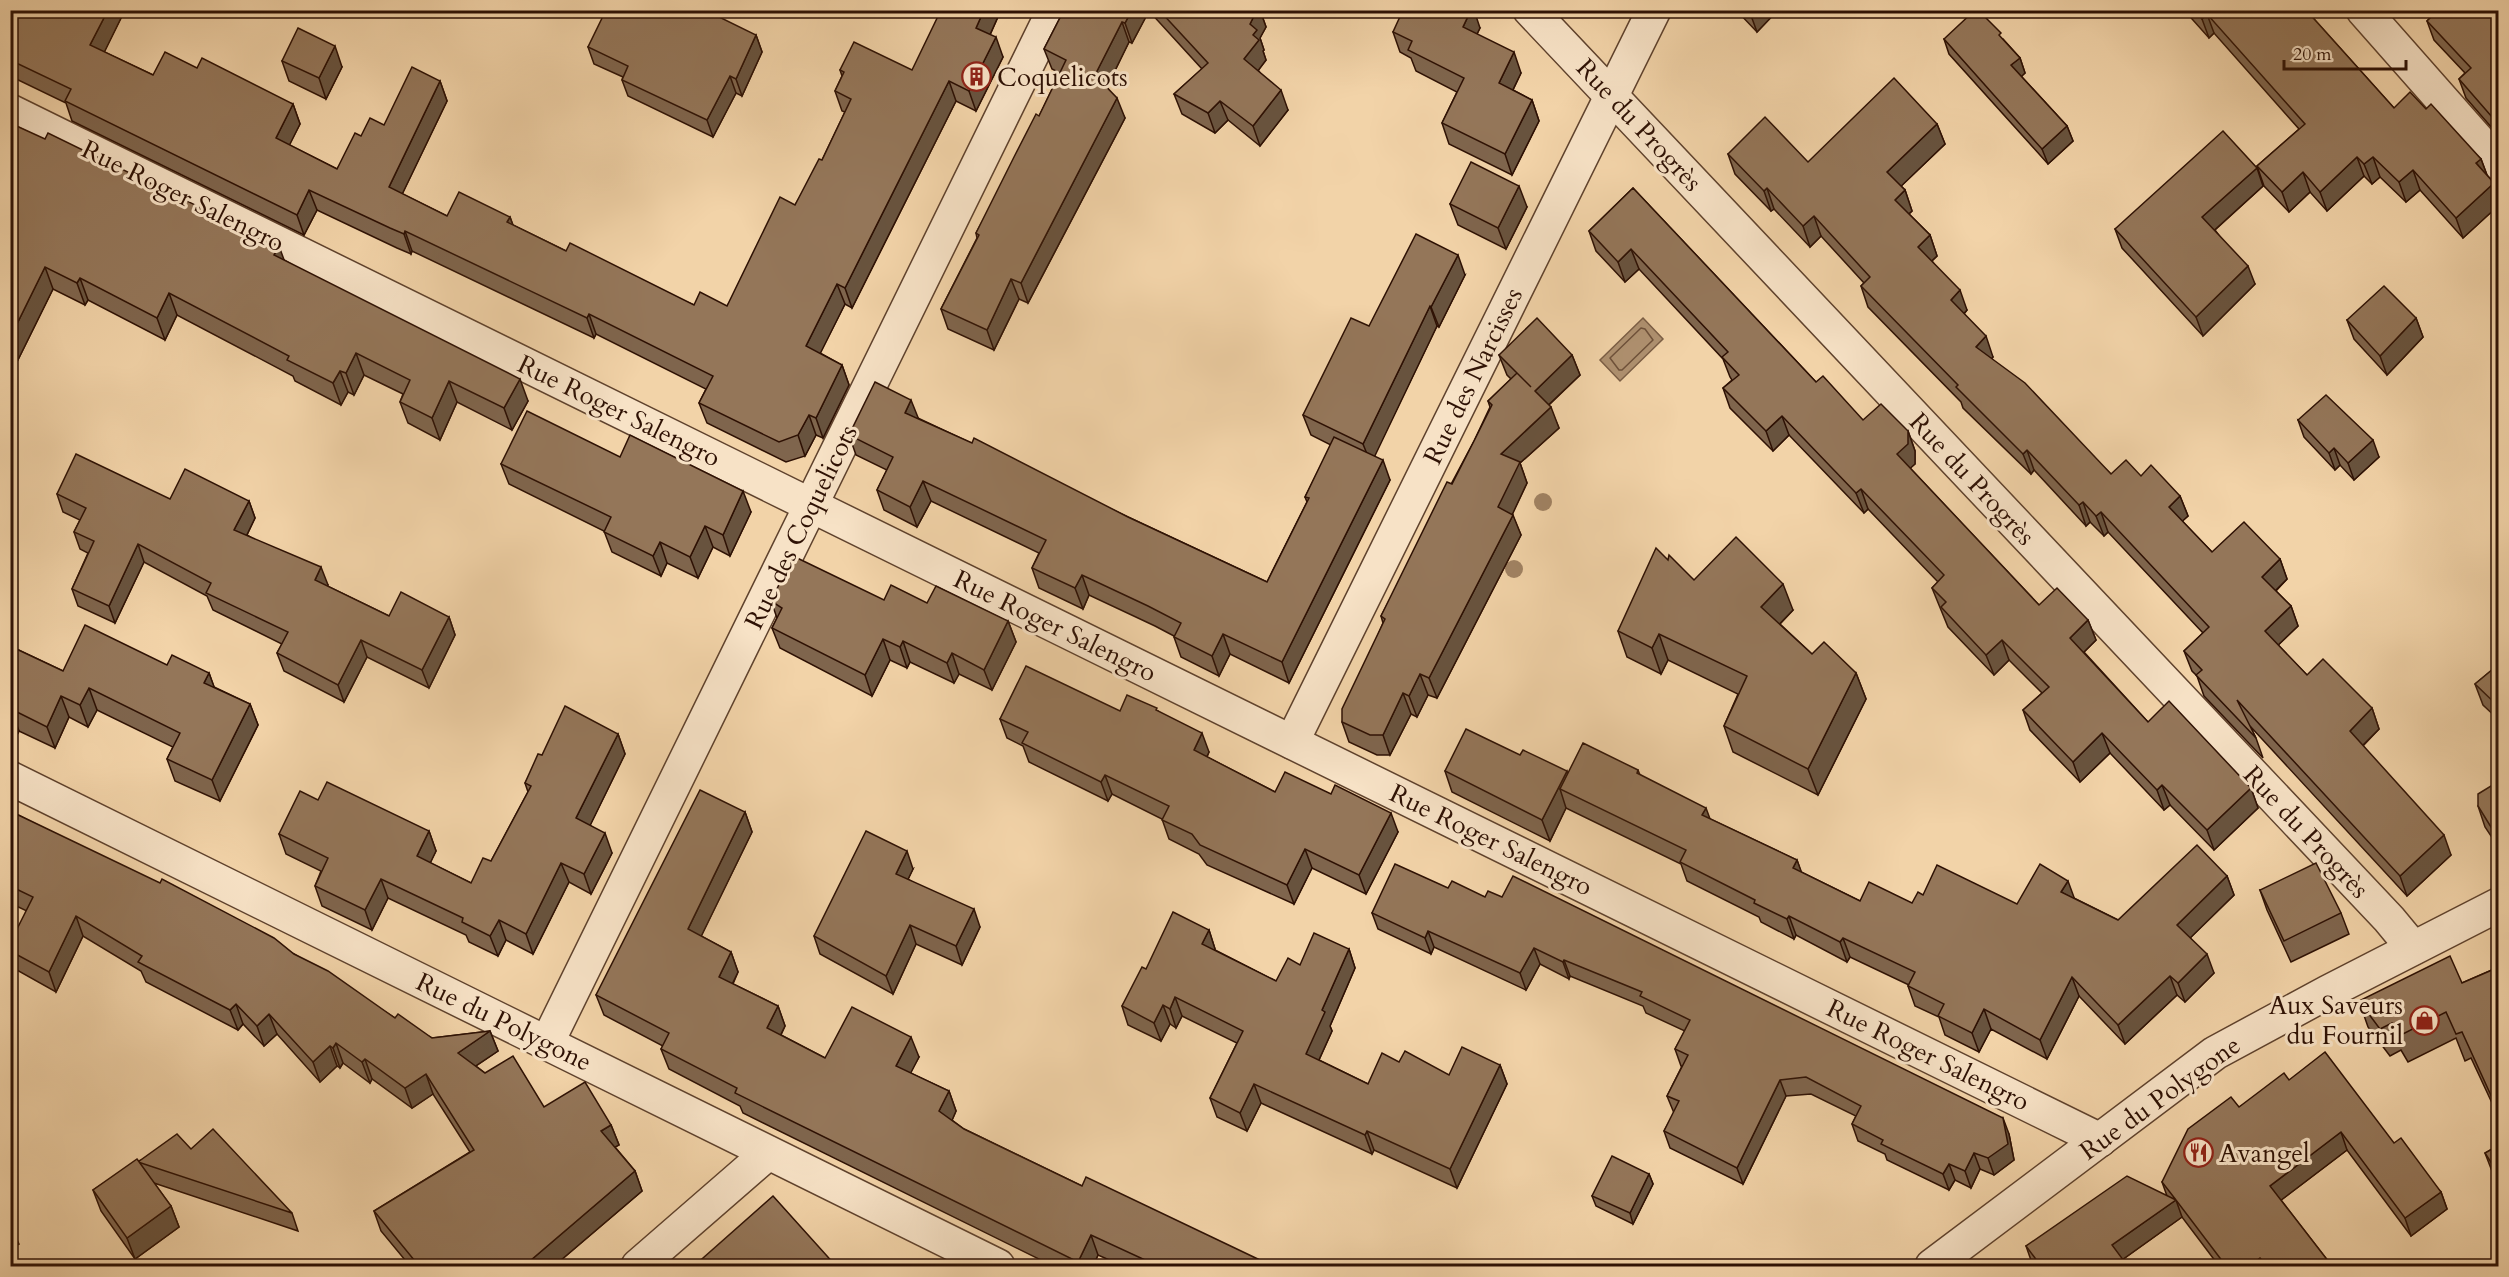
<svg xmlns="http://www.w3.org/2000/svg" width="2509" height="1277" viewBox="0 0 2509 1277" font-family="Cardo,serif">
<rect width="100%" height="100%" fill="#f2d3a8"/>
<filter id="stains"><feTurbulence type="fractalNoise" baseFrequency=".00333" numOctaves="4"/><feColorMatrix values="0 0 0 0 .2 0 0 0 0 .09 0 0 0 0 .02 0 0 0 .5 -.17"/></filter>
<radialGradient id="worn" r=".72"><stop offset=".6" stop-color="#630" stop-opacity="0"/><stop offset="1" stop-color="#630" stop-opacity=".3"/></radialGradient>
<polygon fill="#af9170" stroke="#7b5e45" stroke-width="1.5" points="1643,318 1663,339 1620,381 1600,360"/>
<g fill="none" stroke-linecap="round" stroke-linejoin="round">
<polygon stroke="#6e513a" stroke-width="1.5" points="1641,328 1645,329 1653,340 1622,370 1619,370 1610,358"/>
<defs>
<g id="minor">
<polyline points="1530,10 2389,919 2413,948"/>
<polyline points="2363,10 2498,163"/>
<polyline points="10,111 2100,1140"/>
<polyline points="1292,742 1654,10"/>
<polyline points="10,778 998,1266"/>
<polyline points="547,1043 1054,10"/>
<polyline points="638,1266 768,1153"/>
<polyline points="1932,1266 2215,1053 2328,992 2498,905"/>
</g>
</defs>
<use href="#minor" stroke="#5f422d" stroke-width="36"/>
<use href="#minor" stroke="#f7e2c6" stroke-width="33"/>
</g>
<g fill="#a18364">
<circle cx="1543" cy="502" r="9"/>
<circle cx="1514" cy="569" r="9"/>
</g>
<g fill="#7f654d" stroke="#2e1104" stroke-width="1.5">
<polygon points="10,10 125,10 104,52 153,75 197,68 293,104 300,124 289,145 337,169 361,136 384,125 440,81 447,101 402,194 447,216 510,217 513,225 566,251 694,305 727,306 795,205 822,160 845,112 842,111 835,91 842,76 840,70 912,70 1001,10 990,35 1003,57 976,111 956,101 852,308 845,304 820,353 842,365 849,385 823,438 816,435 805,456 786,462 707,423 699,403 706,389 596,334 594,338 412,251 411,254 397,248 317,210 304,235 72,121 66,103 10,76"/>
<polygon points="1064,10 1260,10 1266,27 1260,38 1264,50 1263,51 1266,60 1258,70 1288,110 1260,146 1228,120 1215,133 1182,114 1174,94 1202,69 1149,11 1132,43 1129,42 1107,87 1125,118 1028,303 1019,299 994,350 948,329 941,309 977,238 976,233 1039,116 1060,73 1052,69 1044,49"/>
<polygon points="1736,10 1778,10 1757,32"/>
<polygon points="2184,10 2306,10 2394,108 2426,109 2481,159 2487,175 2494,183 2499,195 2499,205 2463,238 2420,190 2406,202 2380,177 2372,184 2364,176 2327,211 2310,192 2289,212 2264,186 2257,166 2299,129 2214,33 2209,38"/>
<polygon points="2428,10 2499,10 2499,136 2466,98 2459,79 2465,73 2434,40 2427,21 2432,16"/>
<polygon points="1480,28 1477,34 1521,73 1513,90 1532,100 1539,121 1512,175 1449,144 1442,123 1457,92 1416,71 1411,58 1400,52 1393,32"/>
<polygon points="756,35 762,52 742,96 736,93 713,137 628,96 622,80 623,77 594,64 588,47"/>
<polygon points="1944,39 2003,39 2020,58 2025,73 2021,76 2067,126 2073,141 2048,164 1949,54"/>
<polygon points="282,61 342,67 326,99 289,81"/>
<polygon points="10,123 284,260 528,401 512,430 457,402 440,440 408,423 400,402 403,394 364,375 354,395 348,392 341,405 295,381 293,376 177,315 165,340 88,300 85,305 53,289 10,376"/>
<polygon points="1937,124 1945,144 1901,186 1905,190 1912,211 1909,214 1930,235 1937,256 1932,261 1967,310 1964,314 1993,357 1991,359 2111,474 2141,476 2180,496 2188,516 2182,521 2212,552 2280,559 2287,579 2276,591 2291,606 2298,626 2278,645 2307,675 2372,708 2379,729 2363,746 2451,855 2407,896 2250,726 2256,738 2263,758 2204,696 2197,676 2192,671 2184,651 2203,633 2108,532 2104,536 2090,522 2086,526 2034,470 2031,474 1963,408 1961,402 1868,307 1861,286 1864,283 1821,236 1810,247 1774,209 1771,211 1735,174 1728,154 1808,162"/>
<polygon points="2257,168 2263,186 2215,230 2255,284 2203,336 2122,248 2115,229"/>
<polygon points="1633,188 1816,382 1863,420 1908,431 1915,451 1915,464 1910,468 2039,605 2088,620 2096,640 2084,652 2148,722 2251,788 2258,808 2214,850 2170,805 2164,810 2110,753 2080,782 2030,730 2023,710 2042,693 2009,660 1994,675 1948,627 1932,588 1938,582 1868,509 1864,513 1789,435 1773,451 1730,408 1723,388 1732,380 1730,377 1723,359 1639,269 1625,282 1596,251 1589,231"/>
<polygon points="1450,204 1527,207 1506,249 1458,225"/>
<polygon points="1465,275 1439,327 1437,326 1374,456 1390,480 1289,683 1230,654 1219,676 1181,657 1174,637 1174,636 1155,626 1089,595 1083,609 1039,588 1032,568 1039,553 931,501 917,527 884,510 877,490 887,470 856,455 849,435 918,418 1128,517 1267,582 1307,502 1305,497 1331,445 1311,435 1303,415 1369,326"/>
<polygon points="2416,318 2423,337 2387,375 2354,339 2347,320"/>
<polygon points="1499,355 1572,355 1580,375 1549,405 1559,428 1520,463 1527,483 1512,514 1521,535 1437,698 1428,695 1417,717 1411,714 1390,755 1377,755 1349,742 1342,722 1383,623 1381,616 1474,441 1490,407 1488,401 1511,379 1507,375"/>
<polygon points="2298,420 2379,457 2354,480 2340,465 2335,470 2304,437"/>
<polygon points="620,457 751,512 730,556 713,547 698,578 667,563 661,576 612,552 604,531 509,484 501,464"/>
<polygon points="57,494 170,499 249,501 255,518 247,535 328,585 327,586 389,616 449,617 455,635 429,688 367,657 344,702 284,671 277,653 282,644 213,610 207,596 144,562 115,623 78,606 72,589 88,553 80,549 74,532 80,520 63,512"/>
<polygon points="1668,560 1694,580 1793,610 1780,624 1812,654 1856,673 1866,699 1818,795 1733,752 1724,726 1738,694 1668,660 1661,674 1627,657 1618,631"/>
<polygon points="884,600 927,603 1008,621 1016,642 992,690 959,674 954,683 910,662 907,668 890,660 872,696 780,648 772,628 777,618 771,601"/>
<polygon points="10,646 63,671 167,665 209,673 214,687 250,704 258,725 220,801 175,781 167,759 173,747 97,710 88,727 69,717 55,748 19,731 10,749"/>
<polygon points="2499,664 2499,720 2483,705 2475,684"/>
<polygon points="1120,711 1158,711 1209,752 1207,757 1275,792 1398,832 1366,894 1312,868 1294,904 1207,865 1199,854 1169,839 1162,819 1112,794 1108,801 1029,762 1023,746 1007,738 1000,719"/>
<polygon points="618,734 625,754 590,825 612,853 591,894 569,882 533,954 506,940 498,956 469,942 466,935 388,898 372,930 322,906 315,886 321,871 286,854 279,834 318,800 429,831 436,851 430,863 471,883 491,861 528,792 525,783 542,755"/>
<polygon points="1520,755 1568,773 1638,770 1640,775 1710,819 1797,860 1801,872 1860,901 1912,903 1923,895 2017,904 2074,898 2118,920 2227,876 2234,895 2190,938 2214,973 2185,1002 2177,995 2125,1044 2079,996 2047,1059 1991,1029 1979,1052 1945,1035 1939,1017 1915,1006 1908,986 1909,985 1850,957 1847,962 1796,935 1794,939 1761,922 1759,917 1687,881 1681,864 1566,808 1550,841 1452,792 1445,771"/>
<polygon points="2499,781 2499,848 2485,827 2478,806"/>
<polygon points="10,811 294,954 395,1018 432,1038 490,1031 498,1051 476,1066 485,1073 544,1107 611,1125 619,1145 615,1147 635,1171 642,1191 554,1266 410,1266 381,1231 374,1211 470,1152 433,1094 412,1108 372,1079 370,1083 343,1063 340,1068 337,1066 320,1082 277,1034 264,1046 243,1024 238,1030 146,982 141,971 83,936 56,992 15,969 10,958 10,943 27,911 10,903"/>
<polygon points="745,812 752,832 701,936 731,952 738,972 733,984 778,1006 785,1026 781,1035 825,1058 919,1057 910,1073 949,1091 956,1111 952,1120 964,1129 1082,1186 1266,1266 1123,1266 1098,1255 1093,1266 1053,1266 743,1113 740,1106 669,1069 661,1049 663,1046 604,1015 596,995"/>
<polygon points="913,869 908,879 980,927 962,965 916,944 893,994 820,954 814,936"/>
<polygon points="1448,888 1485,897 2009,1134 2014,1160 1994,1175 1980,1169 1971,1188 1955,1180 1949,1190 1887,1160 1885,1154 1858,1141 1852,1124 1856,1116 1811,1094 1786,1096 1743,1184 1670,1148 1664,1131 1674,1113 1667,1096 1682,1066 1681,1066 1675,1049 1685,1031 1646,1013 1643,1006 1570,976 1569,979 1540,964 1526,990 1434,947 1431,954 1378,929 1372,913"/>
<polygon points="2260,890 2341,913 2349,934 2291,962 2267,910"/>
<polygon points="1209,930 1215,949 1215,950 1276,981 1300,965 1349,949 1355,968 1330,1026 1332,1031 1319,1060 1368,1084 1399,1062 1449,1075 1500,1065 1507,1084 1457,1188 1374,1150 1372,1154 1261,1103 1247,1131 1217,1117 1210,1098 1237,1043 1182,1016 1176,1028 1170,1024 1161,1041 1128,1025 1122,1006 1146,969"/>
<polygon points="2499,967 2499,1118 2471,1058 2465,1061 2456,1038 2408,1062 2401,1050 2390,1056 2368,1027 2359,1001 2462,983"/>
<polygon points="2289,1080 2394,1143 2441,1192 2447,1209 2411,1236 2347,1150 2281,1200 2332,1266 2219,1266 2182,1217 2122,1260 2125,1266 2035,1266 2032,1263 2026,1246 2167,1196 2162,1182 2239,1107"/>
<polygon points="2499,1145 2499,1185 2495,1179 2485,1153"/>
<polygon points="191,1149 292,1213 298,1231 154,1183 171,1206 179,1227 135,1259 101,1211 93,1190 138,1161"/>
<polygon points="1649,1174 1653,1184 1633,1224 1596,1206 1592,1196"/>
<polygon points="10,1223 19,1244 10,1248"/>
</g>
<g fill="#68533e" stroke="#2e1104" stroke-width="1.5">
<polygon points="108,10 125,10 98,65 90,45"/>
<polygon points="984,10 1001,10 984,48 976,28"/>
<polygon points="1132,10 1148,10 1149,11 1132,43 1125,23"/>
<polygon points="1257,10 1260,10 1266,27 1260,38 1264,50 1263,51 1266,60 1252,79 1244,59 1250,24"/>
<polygon points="1471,10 1474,10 1480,28 1470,48 1463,27"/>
<polygon points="1749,10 1778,10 1757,32"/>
<polygon points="2207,14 2214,33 2209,38 2202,19"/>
<polygon points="1122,22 1129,42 1103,95 1095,75"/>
<polygon points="756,35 762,52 742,96 736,79"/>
<polygon points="996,37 1003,57 976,111 969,91"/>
<polygon points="335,46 342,67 326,99 319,78"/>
<polygon points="1514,52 1521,73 1506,104 1499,83"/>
<polygon points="2020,58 2025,73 2017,81 2011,65"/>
<polygon points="730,76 736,93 713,137 707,120"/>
<polygon points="440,81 447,101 396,207 389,187"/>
<polygon points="949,81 956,101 852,308 845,288"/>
<polygon points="1281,90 1288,110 1260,146 1253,126"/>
<polygon points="1117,98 1125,118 1028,303 1021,283"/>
<polygon points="1532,100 1539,121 1512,175 1505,154"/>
<polygon points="1220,101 1228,120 1215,133 1208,113"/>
<polygon points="293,104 300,124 283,158 276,138"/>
<polygon points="1937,124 1945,144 1895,192 1887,172"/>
<polygon points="2067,126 2073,141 2048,164 2042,149"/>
<polygon points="2357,157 2364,176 2327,211 2320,192"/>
<polygon points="2373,157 2380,177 2372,184 2364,164"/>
<polygon points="2481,159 2488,178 2476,163"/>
<polygon points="2257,168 2263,186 2209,235 2202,217"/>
<polygon points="2413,170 2420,190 2406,202 2399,182"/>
<polygon points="2303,172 2310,192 2289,212 2282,192"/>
<polygon points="2494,183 2499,195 2499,205 2463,238 2456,218"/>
<polygon points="1519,186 1527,207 1506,249 1498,228"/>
<polygon points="1767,188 1774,209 1771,211 1764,191"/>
<polygon points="309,190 317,210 304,235 297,215"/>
<polygon points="1905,190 1912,211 1902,220 1895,200"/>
<polygon points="1814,216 1821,236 1810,247 1803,226"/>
<polygon points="510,217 517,237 507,222"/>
<polygon points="405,231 412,251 411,254 404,234"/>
<polygon points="1930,235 1937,256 1925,267 1918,247"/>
<polygon points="279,246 287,268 274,255"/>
<polygon points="1631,249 1639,269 1625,282 1618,262"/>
<polygon points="1458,255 1465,275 1439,327 1431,307"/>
<polygon points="2248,266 2255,284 2203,336 2196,317"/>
<polygon points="45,267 53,289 10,376 10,338"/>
<polygon points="80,278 88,300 85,305 77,283"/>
<polygon points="1011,279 1019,299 994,350 987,330"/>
<polygon points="837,284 845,304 814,366 806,346"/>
<polygon points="1960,290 1967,310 1958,320 1951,300"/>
<polygon points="169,293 177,315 165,340 157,318"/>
<polygon points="1430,306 1437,326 1371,464 1363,444"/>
<polygon points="589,314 596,334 594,338 587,318"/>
<polygon points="2416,318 2423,337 2387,375 2380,356"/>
<polygon points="1986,336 1993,357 1983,368 1976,347"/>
<polygon points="356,353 364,375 354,395 346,373"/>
<polygon points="1572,355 1580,375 1542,411 1535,391"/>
<polygon points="842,365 849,385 823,438 816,418"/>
<polygon points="340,371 348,392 341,405 333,383"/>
<polygon points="520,379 528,401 512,430 504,408"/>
<polygon points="449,381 457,402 440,440 432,418"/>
<polygon points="911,400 919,420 905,413"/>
<polygon points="1551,407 1559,428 1520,463 1527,483 1506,528 1498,507 1501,454"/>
<polygon points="809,415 816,435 805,456 798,435"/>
<polygon points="1782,416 1789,435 1773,451 1766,431"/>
<polygon points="1908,431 1915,451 1915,464 1904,474 1897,454"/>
<polygon points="2373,440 2379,457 2354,480 2348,463"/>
<polygon points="2334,448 2340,465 2335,470 2329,453"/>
<polygon points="2027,450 2034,470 2031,474 2023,454"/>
<polygon points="1383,460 1390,480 1289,683 1282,662"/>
<polygon points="923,481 931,501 917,527 910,507"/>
<polygon points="1861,489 1868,509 1864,513 1856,493"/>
<polygon points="743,491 751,512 730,556 723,535"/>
<polygon points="2180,496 2188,516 2176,527 2169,507"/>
<polygon points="249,501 255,518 241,547 234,530"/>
<polygon points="2083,502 2090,522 2086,526 2079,505"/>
<polygon points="2101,512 2108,532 2104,536 2096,516"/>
<polygon points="1513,515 1521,535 1437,698 1429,678"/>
<polygon points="705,526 713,547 698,578 690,557"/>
<polygon points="660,542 667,563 661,576 653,556"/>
<polygon points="138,544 144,562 115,623 109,606"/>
<polygon points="2280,559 2287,579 2269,597 2262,577"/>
<polygon points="321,567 328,585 321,597 315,580"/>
<polygon points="1082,575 1089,595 1083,609 1075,588"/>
<polygon points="1783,584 1793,610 1771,633 1761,607"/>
<polygon points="2291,606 2298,626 2272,651 2265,631"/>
<polygon points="449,617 455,635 429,688 422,670"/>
<polygon points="2088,620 2096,640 2078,658 2070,638"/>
<polygon points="1008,621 1016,642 992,690 984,670"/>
<polygon points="1223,634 1230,654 1219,676 1212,656"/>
<polygon points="1659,634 1668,660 1661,674 1652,648"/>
<polygon points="883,639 890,660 872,696 865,675"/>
<polygon points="361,640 367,657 344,702 338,685"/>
<polygon points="2002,640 2009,660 1994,675 1986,655"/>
<polygon points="903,641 910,662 907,668 900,647"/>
<polygon points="952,653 959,674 954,683 947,663"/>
<polygon points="209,673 217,695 204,683"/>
<polygon points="1856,673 1866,699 1818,795 1808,769"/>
<polygon points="1420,674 1428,695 1417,717 1409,696"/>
<polygon points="89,688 97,710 88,727 80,705"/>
<polygon points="1403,693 1411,714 1390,755 1383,735"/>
<polygon points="61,696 69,717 55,748 47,727"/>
<polygon points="250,704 258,725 220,801 212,780"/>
<polygon points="2372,708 2379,729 2357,751 2350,731"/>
<polygon points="11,709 19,731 10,749 10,710"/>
<polygon points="1202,733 1209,752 1201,769 1194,750"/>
<polygon points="2102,733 2110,753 2080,782 2073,762"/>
<polygon points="618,734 625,754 584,838 576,818"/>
<polygon points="1567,771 1574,791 1560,789 1566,808 1550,841 1542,820"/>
<polygon points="1105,775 1112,794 1108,801 1101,782"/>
<polygon points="2162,785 2170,805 2164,810 2157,790"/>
<polygon points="2251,788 2258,808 2214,850 2207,830"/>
<polygon points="1706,808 1713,827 1702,815"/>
<polygon points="745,812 752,832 695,949 688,929"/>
<polygon points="1391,813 1398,832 1366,894 1359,875"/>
<polygon points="429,831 436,851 424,876 417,856"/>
<polygon points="605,833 612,853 591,894 584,874"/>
<polygon points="2444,835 2451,855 2407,896 2400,876"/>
<polygon points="1305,849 1312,868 1294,904 1287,885"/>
<polygon points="907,851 913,869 902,892 896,874"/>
<polygon points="1797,860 1804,879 1793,868"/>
<polygon points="561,863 569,882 533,954 526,934"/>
<polygon points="2227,876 2234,895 2184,944 2177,925"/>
<polygon points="381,879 388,898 372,930 365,910"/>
<polygon points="2068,881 2075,900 2061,892"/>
<polygon points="974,909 980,927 962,965 956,946"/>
<polygon points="76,916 83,936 56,992 49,972"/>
<polygon points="1789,916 1796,935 1794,939 1787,919"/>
<polygon points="499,920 506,940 498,956 490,936"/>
<polygon points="910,925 916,944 893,994 886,976"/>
<polygon points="1209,930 1215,949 1208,962 1202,944"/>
<polygon points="1428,931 1434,947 1431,954 1425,938"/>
<polygon points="1843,938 1850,957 1847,962 1840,942"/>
<polygon points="1534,948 1540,964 1526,990 1520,973"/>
<polygon points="1349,949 1355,968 1330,1026 1332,1031 1313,1073 1306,1054 1322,1010"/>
<polygon points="731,952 738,972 726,997 719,977"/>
<polygon points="2207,954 2214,973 2185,1002 2178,983"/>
<polygon points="1564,960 1570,976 1569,979 1563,962"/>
<polygon points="2170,976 2177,995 2125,1044 2118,1025"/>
<polygon points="2072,977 2079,996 2047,1059 2040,1040"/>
<polygon points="1175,997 1182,1016 1176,1028 1170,1009"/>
<polygon points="236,1004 243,1024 238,1030 230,1010"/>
<polygon points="1163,1005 1170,1024 1161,1041 1154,1023"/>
<polygon points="778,1006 785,1026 774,1048 767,1028"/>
<polygon points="1984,1009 1991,1029 1979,1052 1972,1033"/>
<polygon points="269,1014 277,1034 264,1046 257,1026"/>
<polygon points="490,1031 498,1051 465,1073 458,1053"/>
<polygon points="911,1037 919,1057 904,1086 896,1066"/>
<polygon points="336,1043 343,1063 340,1068 333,1048"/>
<polygon points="330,1046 337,1066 320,1082 313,1062"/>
<polygon points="365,1059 372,1079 370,1083 362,1062"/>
<polygon points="1500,1065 1507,1084 1457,1188 1450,1169"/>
<polygon points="426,1074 433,1094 412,1108 405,1088"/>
<polygon points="1780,1080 1786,1096 1743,1184 1737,1168"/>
<polygon points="1254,1084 1261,1103 1247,1131 1240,1113"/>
<polygon points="949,1091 956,1111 947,1132 939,1111"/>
<polygon points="2003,1118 2009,1134 2014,1160 1994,1175 1988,1158"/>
<polygon points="611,1125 619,1145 608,1151 601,1131"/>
<polygon points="1367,1131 1374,1150 1372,1154 1365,1135"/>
<polygon points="2341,1132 2347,1150 2276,1204 2270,1186"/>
<polygon points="1974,1153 1980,1169 1971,1188 1965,1171"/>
<polygon points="1949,1164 1955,1180 1949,1190 1943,1174"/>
<polygon points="635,1171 642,1191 554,1266 524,1266"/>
<polygon points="1649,1174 1653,1184 1633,1224 1630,1213"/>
<polygon points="2441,1192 2447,1209 2411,1236 2405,1218"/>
<polygon points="2176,1200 2182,1217 2119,1262 2112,1245"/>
<polygon points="171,1206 179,1227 135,1259 127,1238"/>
<polygon points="1091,1235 1098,1255 1093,1266 1079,1266 1078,1262"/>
<polygon points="2260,1258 2263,1266 2249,1266"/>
<polygon points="2124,1261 2125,1266 2118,1266 2118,1265"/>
</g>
<g fill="#947659" stroke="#2e1104" stroke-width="1.5">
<polygon points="10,10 108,10 90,45 153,75 165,52 197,68 202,58 293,104 276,138 337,169 355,133 361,136 370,118 384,125 412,67 440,81 389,187 447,216 459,192 510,217 507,222 566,251 570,243 694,305 700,292 727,306 780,197 795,205 819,159 822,160 851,99 835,91 844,72 840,70 854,42 912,70 941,10 984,10 976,28 996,37 969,91 949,81 845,288 837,284 806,346 842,365 816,418 809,415 798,435 779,442 699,403 713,376 589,314 587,318 405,231 404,234 390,228 309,190 297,215 65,101 71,89 10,60"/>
<polygon points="606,10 705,10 756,35 736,79 730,76 707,120 622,80 628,66 588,47"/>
<polygon points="1064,10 1132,10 1125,23 1122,22 1095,75 1117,98 1021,283 1011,279 987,330 941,309 979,235 976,233 1014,157 1036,114 1039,116 1066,60 1044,49"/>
<polygon points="1159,10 1257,10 1250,24 1257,30 1253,35 1259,40 1244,59 1281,90 1253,126 1220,101 1208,113 1174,94 1208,63"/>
<polygon points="1403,10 1471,10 1463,27 1514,52 1499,83 1532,100 1505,154 1442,123 1464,78 1408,50 1412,41 1393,32"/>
<polygon points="1975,10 1978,10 2001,33 1999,35 2020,58 2011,65 2067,126 2042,149 1944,39"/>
<polygon points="2194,10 2306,10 2394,108 2410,92 2426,109 2431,104 2481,159 2476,163 2494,183 2456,218 2413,170 2399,182 2373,157 2364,164 2357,157 2320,192 2303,172 2282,192 2257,166 2305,124 2207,14 2202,19"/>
<polygon points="2499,10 2499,125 2459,79 2471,68 2427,21 2438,10"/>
<polygon points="298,28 335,46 319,78 282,61"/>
<polygon points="1894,78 1937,124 1887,172 1905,190 1895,200 1930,235 1918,247 1960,290 1951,300 1986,336 1976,347 2025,383 2111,474 2126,460 2141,476 2151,465 2180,496 2169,507 2212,552 2244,522 2280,559 2262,577 2291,606 2265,631 2307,675 2323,659 2372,708 2350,731 2444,835 2400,876 2237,700 2256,738 2196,675 2202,670 2184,651 2209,627 2101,512 2096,516 2083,502 2079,505 2027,450 2023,454 1956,387 1958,385 1861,286 1870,277 1814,216 1803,226 1767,188 1764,191 1728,154 1765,117 1808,162"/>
<polygon points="10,123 45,139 48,133 279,246 274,255 520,379 504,408 449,381 432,418 400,402 410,380 356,353 346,373 340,371 333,383 287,360 289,356 169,293 157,318 80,278 77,283 45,267 10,338"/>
<polygon points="2223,131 2257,168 2202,217 2248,266 2196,317 2115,229"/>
<polygon points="1471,162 1519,186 1498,228 1450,204"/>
<polygon points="1633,188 1816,382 1823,376 1863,420 1881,404 1908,431 1908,444 1897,454 2039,605 2057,588 2088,620 2070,638 2148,722 2169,701 2251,788 2207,830 2162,785 2157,790 2102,733 2073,762 2023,710 2049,687 2002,640 1986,655 1941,607 1946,602 1932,588 1944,575 1861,489 1856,493 1782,416 1766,431 1723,388 1739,375 1722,357 1728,352 1631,249 1618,262 1589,231"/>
<polygon points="1416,234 1458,255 1431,307 1430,306 1363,444 1303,415 1351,318 1369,326"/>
<polygon points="2384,286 2416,318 2380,356 2347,320"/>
<polygon points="1537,318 1572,355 1535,391 1551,407 1501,454 1520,462 1498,507 1513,515 1429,678 1420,674 1409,696 1403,693 1383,735 1370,735 1342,722 1342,709 1385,619 1381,616 1447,482 1452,484 1474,441 1492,405 1488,401 1517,373 1531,387 1499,355"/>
<polygon points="875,382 911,400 905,413 972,443 974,438 1128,517 1267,582 1309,498 1305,497 1334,437 1383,460 1282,662 1223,634 1212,656 1174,637 1181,623 1148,606 1082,575 1075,588 1032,568 1046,540 923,481 910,507 877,490 893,457 849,435"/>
<polygon points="2326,395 2373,440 2348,463 2334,448 2329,453 2298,420"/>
<polygon points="527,411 620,457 630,435 743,491 723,535 705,526 690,557 660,542 653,556 604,532 611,517 501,464"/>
<polygon points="76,454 170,499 185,469 249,501 234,530 321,567 315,580 389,616 401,592 449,617 422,670 361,640 338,685 277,653 288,632 206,593 211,583 138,544 109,606 72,589 94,541 74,532 86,508 57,494"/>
<polygon points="1736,537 1783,584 1761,607 1812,654 1824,642 1856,673 1808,769 1724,726 1747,676 1659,634 1652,648 1618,631 1656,548 1668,560 1669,555 1694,580"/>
<polygon points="793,556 884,600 891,585 927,603 936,586 1008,621 984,670 952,653 947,663 903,641 900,647 883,639 865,675 772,628 782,608 771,601"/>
<polygon points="85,625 167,665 172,655 209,673 204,683 250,704 212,780 167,759 180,733 89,688 80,705 61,696 47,727 11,709 10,710 10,646 63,671"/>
<polygon points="2499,664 2499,707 2475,684"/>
<polygon points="1026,666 1120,711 1127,695 1157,708 1156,710 1202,733 1194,750 1275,792 1285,772 1331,794 1335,785 1391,813 1359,875 1305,849 1287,885 1200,845 1192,834 1162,820 1169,806 1105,775 1101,782 1022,743 1028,732 1000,719"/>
<polygon points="565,706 618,734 576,818 605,833 584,874 561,863 526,934 499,920 490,936 462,922 463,918 381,879 365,910 315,886 328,858 279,834 300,791 318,800 327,782 429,831 417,856 471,883 483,858 491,861 531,786 525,783 538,754 542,755"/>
<polygon points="1466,729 1520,755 1523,750 1567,771 1542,820 1445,771"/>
<polygon points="1583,743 1638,770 1637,773 1706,808 1702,815 1797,860 1793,868 1860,901 1869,882 1912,903 1918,892 1923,895 1937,865 2017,904 2040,864 2068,881 2061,892 2118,920 2197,845 2227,876 2177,925 2207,954 2178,983 2170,976 2118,1025 2072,977 2040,1040 1984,1009 1972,1033 1938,1016 1944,1004 1908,986 1915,972 1843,938 1840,942 1789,916 1787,919 1754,903 1755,900 1680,862 1686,850 1560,789"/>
<polygon points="2499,781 2499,840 2478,806 2478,794"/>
<polygon points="700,790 745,812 688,929 731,952 719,977 778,1006 767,1028 825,1058 852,1007 911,1037 896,1066 949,1091 939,1111 964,1129 1082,1186 1086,1177 1262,1261 1261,1264 1266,1266 1158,1266 1091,1235 1078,1262 735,1093 737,1088 661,1049 669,1033 596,995"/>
<polygon points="10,811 160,883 162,879 274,938 294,954 328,971 395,1018 398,1014 432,1038 490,1031 458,1053 485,1073 513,1056 544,1107 585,1082 611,1125 601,1131 635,1171 524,1266 419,1266 374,1211 474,1150 426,1074 405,1088 365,1059 362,1062 336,1043 333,1048 330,1046 313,1062 269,1014 257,1026 236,1004 230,1010 138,962 142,956 76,916 49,972 10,951 10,943 33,897 10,886"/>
<polygon points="866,831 907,851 896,874 974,909 956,946 910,925 886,976 814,936"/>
<polygon points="2316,863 2341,913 2284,941 2260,890"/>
<polygon points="1395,864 1448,888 1452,881 1485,897 1488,891 1502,897 1513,876 2003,1118 2008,1144 1988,1158 1974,1153 1965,1171 1949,1164 1943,1174 1881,1144 1883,1140 1852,1124 1861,1106 1806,1077 1780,1080 1737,1168 1664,1131 1679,1101 1667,1096 1688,1055 1675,1049 1690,1020 1640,996 1642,992 1564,960 1563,962 1534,948 1520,973 1428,931 1425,938 1372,913"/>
<polygon points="1173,912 1209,930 1202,944 1276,981 1288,958 1300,965 1314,933 1349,949 1322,1010 1325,1012 1306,1054 1368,1084 1382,1053 1399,1062 1405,1051 1449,1075 1462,1047 1500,1065 1450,1169 1367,1131 1365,1135 1254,1084 1240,1113 1210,1098 1243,1031 1175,997 1170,1009 1163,1005 1154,1023 1122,1006 1142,967 1146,969"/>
<polygon points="2450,956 2462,983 2499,967 2499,1113 2462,1032 2456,1034 2446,1012 2399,1036 2392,1023 2380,1029 2359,1001"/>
<polygon points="2325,1052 2394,1143 2401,1138 2441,1192 2405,1218 2341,1132 2270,1186 2332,1266 2267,1266 2260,1258 2249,1266 2226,1266 2176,1200 2112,1245 2124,1261 2118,1265 2118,1266 2041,1266 2026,1246 2127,1176 2176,1200 2162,1182 2188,1129 2231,1097 2239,1107 2284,1073 2289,1080"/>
<polygon points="213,1129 292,1213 138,1162 177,1134 191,1149"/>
<polygon points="2499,1145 2499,1175 2485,1153"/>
<polygon points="1612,1156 1649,1174 1630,1213 1592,1196"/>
<polygon points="137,1159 171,1206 127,1238 93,1190"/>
<polygon points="773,1196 836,1266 694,1266"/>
</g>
<defs>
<symbol id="building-ring" viewBox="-11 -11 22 22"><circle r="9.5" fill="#f7e2c6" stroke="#8f2418" stroke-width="1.5"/><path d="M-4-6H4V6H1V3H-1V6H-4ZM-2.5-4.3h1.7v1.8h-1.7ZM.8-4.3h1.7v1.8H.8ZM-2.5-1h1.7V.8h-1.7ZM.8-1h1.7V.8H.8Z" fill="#8f2418"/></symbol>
<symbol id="shop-ring" viewBox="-11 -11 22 22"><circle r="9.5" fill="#f7e2c6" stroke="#8f2418" stroke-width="1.5"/><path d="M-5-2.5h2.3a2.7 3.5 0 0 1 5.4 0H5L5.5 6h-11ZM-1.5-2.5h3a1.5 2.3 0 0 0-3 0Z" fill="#8f2418"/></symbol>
<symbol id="restaurant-ring" viewBox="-11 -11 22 22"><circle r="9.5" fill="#f7e2c6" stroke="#8f2418" stroke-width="1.5"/><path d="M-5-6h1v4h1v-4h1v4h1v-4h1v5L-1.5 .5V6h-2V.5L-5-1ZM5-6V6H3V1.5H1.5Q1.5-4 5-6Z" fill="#8f2418"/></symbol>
</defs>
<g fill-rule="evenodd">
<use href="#building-ring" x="960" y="60" width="33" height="33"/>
<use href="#shop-ring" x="2408" y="1004" width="33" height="33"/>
<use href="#restaurant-ring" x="2182" y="1136" width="33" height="33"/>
</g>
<g text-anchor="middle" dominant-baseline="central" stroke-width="6" stroke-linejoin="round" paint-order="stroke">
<g font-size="26" fill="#2e1104" stroke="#f7e2c6" text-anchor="start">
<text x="997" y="77">Coquelicots</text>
<text x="2403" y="1005" text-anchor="end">Aux Saveurs<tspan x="2403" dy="30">du Fournil</tspan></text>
<text x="2219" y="1153">Avangel</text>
</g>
<g font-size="26" fill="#2e1104" stroke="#f7e2c6">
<text transform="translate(1639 125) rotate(47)">Rue du Progrès</text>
<text transform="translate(183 196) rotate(26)">Rue Roger Salengro</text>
<text transform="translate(1473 376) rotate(-64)">Rue des Narcisses</text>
<text transform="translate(619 411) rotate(26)">Rue Roger Salengro</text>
<text transform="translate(1972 479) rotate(47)">Rue du Progrès</text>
<text transform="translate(801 527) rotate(-64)">Rue des Coquelicots</text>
<text transform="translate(1055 626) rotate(26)">Rue Roger Salengro</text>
<text transform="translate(2306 832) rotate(47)">Rue du Progrès</text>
<text transform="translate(1491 840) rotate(26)">Rue Roger Salengro</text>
<text transform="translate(504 1022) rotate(26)">Rue du Polygone</text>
<text transform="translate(1928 1055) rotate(26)">Rue Roger Salengro</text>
<text transform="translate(2160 1098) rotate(-36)">Rue du Polygone</text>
</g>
</g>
<rect width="2509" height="1277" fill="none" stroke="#f2d3a8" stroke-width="36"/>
<rect x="12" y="12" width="2485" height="1253" fill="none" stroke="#2e1104" stroke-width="3"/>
<rect x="18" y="18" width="2473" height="1241" fill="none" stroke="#2e1104" stroke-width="1.5"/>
<path d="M2284 60v9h122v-9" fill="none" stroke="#2e1104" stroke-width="3"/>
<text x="2293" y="60" font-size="18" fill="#2e1104" stroke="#f7e2c6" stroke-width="4.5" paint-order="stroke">20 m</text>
<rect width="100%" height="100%" filter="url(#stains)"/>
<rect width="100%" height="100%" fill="url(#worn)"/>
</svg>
